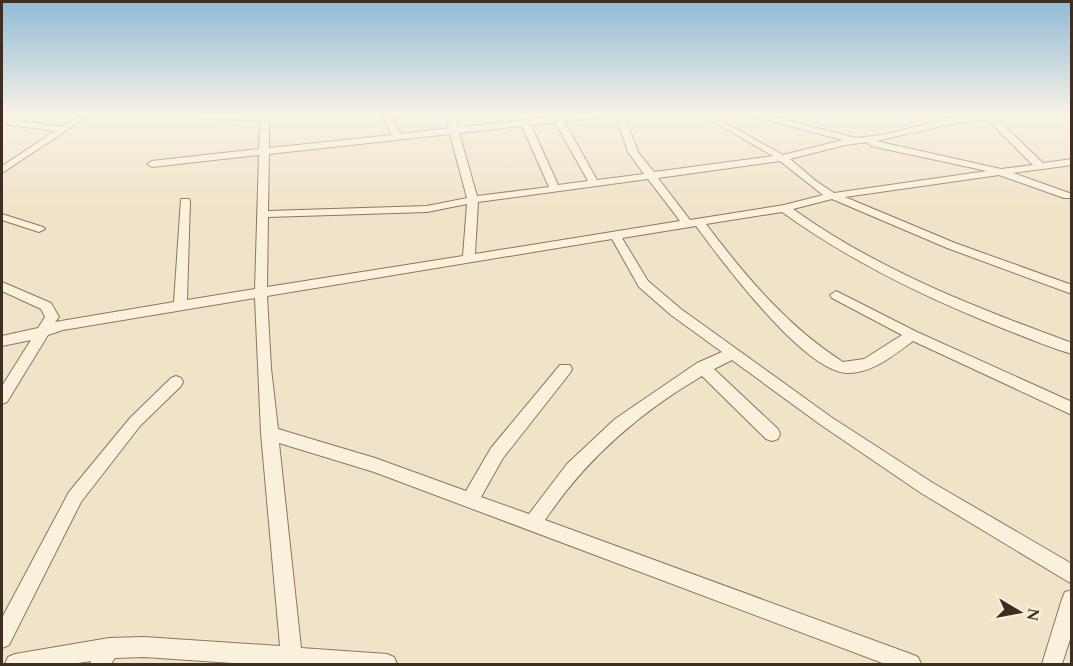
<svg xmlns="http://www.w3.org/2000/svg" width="1073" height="666" viewBox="0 0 1073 666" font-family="Spectral,serif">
<rect width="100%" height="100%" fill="#f0e4c8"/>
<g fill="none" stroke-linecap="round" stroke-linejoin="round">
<defs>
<g id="street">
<polygon points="81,115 90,115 2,173 2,166 55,131 2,124 2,118 61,127"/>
<path d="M173 115H269V148L392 135 382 115H390L401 134 449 128 446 115H454L458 127 575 115H599L595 118 564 121 597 180 644 174 628 152 616 115H624L638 152 654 172 773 156 702 115H711L783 155 843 140 755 117 754 115H767L856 138 881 135 951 118 1002 115 996 118 1043 163 1072 159V165L1013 173 1072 194V198H1064L999 175 845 197 955 243 1072 285V294L947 248 832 199 793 209C878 270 974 307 1072 343V354C1048 347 1025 337 1002 328 924 297 850 261 782 212L706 224C746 277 787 326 843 362L864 359 902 335 832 298 830 295 836 291 917 332 1072 402V415L913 341C894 355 873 373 848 373 805 373 721 260 696 226L622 238 648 281 681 309 831 417 933 483 1072 564V584L921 493 821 425 732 360 714 369 778 429 780 434 778 439 772 441 766 439 702 376C639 413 586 459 545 520L911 654 918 657 921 664H885L374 472 279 443 301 648 387 654 394 657 397 664H248L144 657 115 658 111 664H90L91 661 72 664H5L8 657 15 654 109 638 144 637 280 646 261 433 255 298 63 330 48 335 7 402 2 404V386L31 340 2 346V336L38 328 45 317 41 309 2 291V282L51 303 59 317 55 322 174 302 181 199H189L190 201 187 300 255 289 259 155 152 167 147 164 152 161 259 149 260 120 177 118ZM987 119 1033 165 1001 169 876 141 951 124ZM555 122 588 181 558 185 531 125ZM522 126 549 187 477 196 459 133ZM450 134 467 198 427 206 268 211 269 154ZM867 142 871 146 987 171 834 193 816 181 790 159 845 145ZM780 161 823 195 784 205 690 220 658 178ZM648 179 680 221 475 254 478 202ZM467 204 463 256 267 287 268 217 427 212ZM612 239 639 287 671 315 722 352 697 363 615 419 567 464 529 514 481 497 503 458 570 373 572 369 570 365H560L491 448 466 491 375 458 278 429 271 368 267 296Z"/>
<polygon points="2,214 43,227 45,229 39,232 2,220"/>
<polygon points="176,376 181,378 183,382 181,386 140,426 81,502 9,645 2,648 2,618 69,492 130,418 171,378"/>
<polygon points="1072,590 1072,633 1062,664 1042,664 1062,599 1065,592"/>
</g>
</defs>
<use href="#street" stroke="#8d765c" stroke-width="2"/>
<use href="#street" fill="#faf1dc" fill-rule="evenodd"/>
</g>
<linearGradient id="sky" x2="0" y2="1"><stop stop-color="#8fbad6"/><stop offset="0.55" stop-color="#f8f3e6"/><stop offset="1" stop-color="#f8f3e6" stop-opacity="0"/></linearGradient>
<rect width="1073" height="208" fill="url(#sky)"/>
<rect width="1073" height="666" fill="none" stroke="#3d2e20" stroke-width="6"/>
<g transform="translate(1019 612) rotate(100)" stroke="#f7eed8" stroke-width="4.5" paint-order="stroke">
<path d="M0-4.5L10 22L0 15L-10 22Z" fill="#3d2e20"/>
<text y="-9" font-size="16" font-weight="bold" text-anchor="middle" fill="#3d2e20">N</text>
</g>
</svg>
